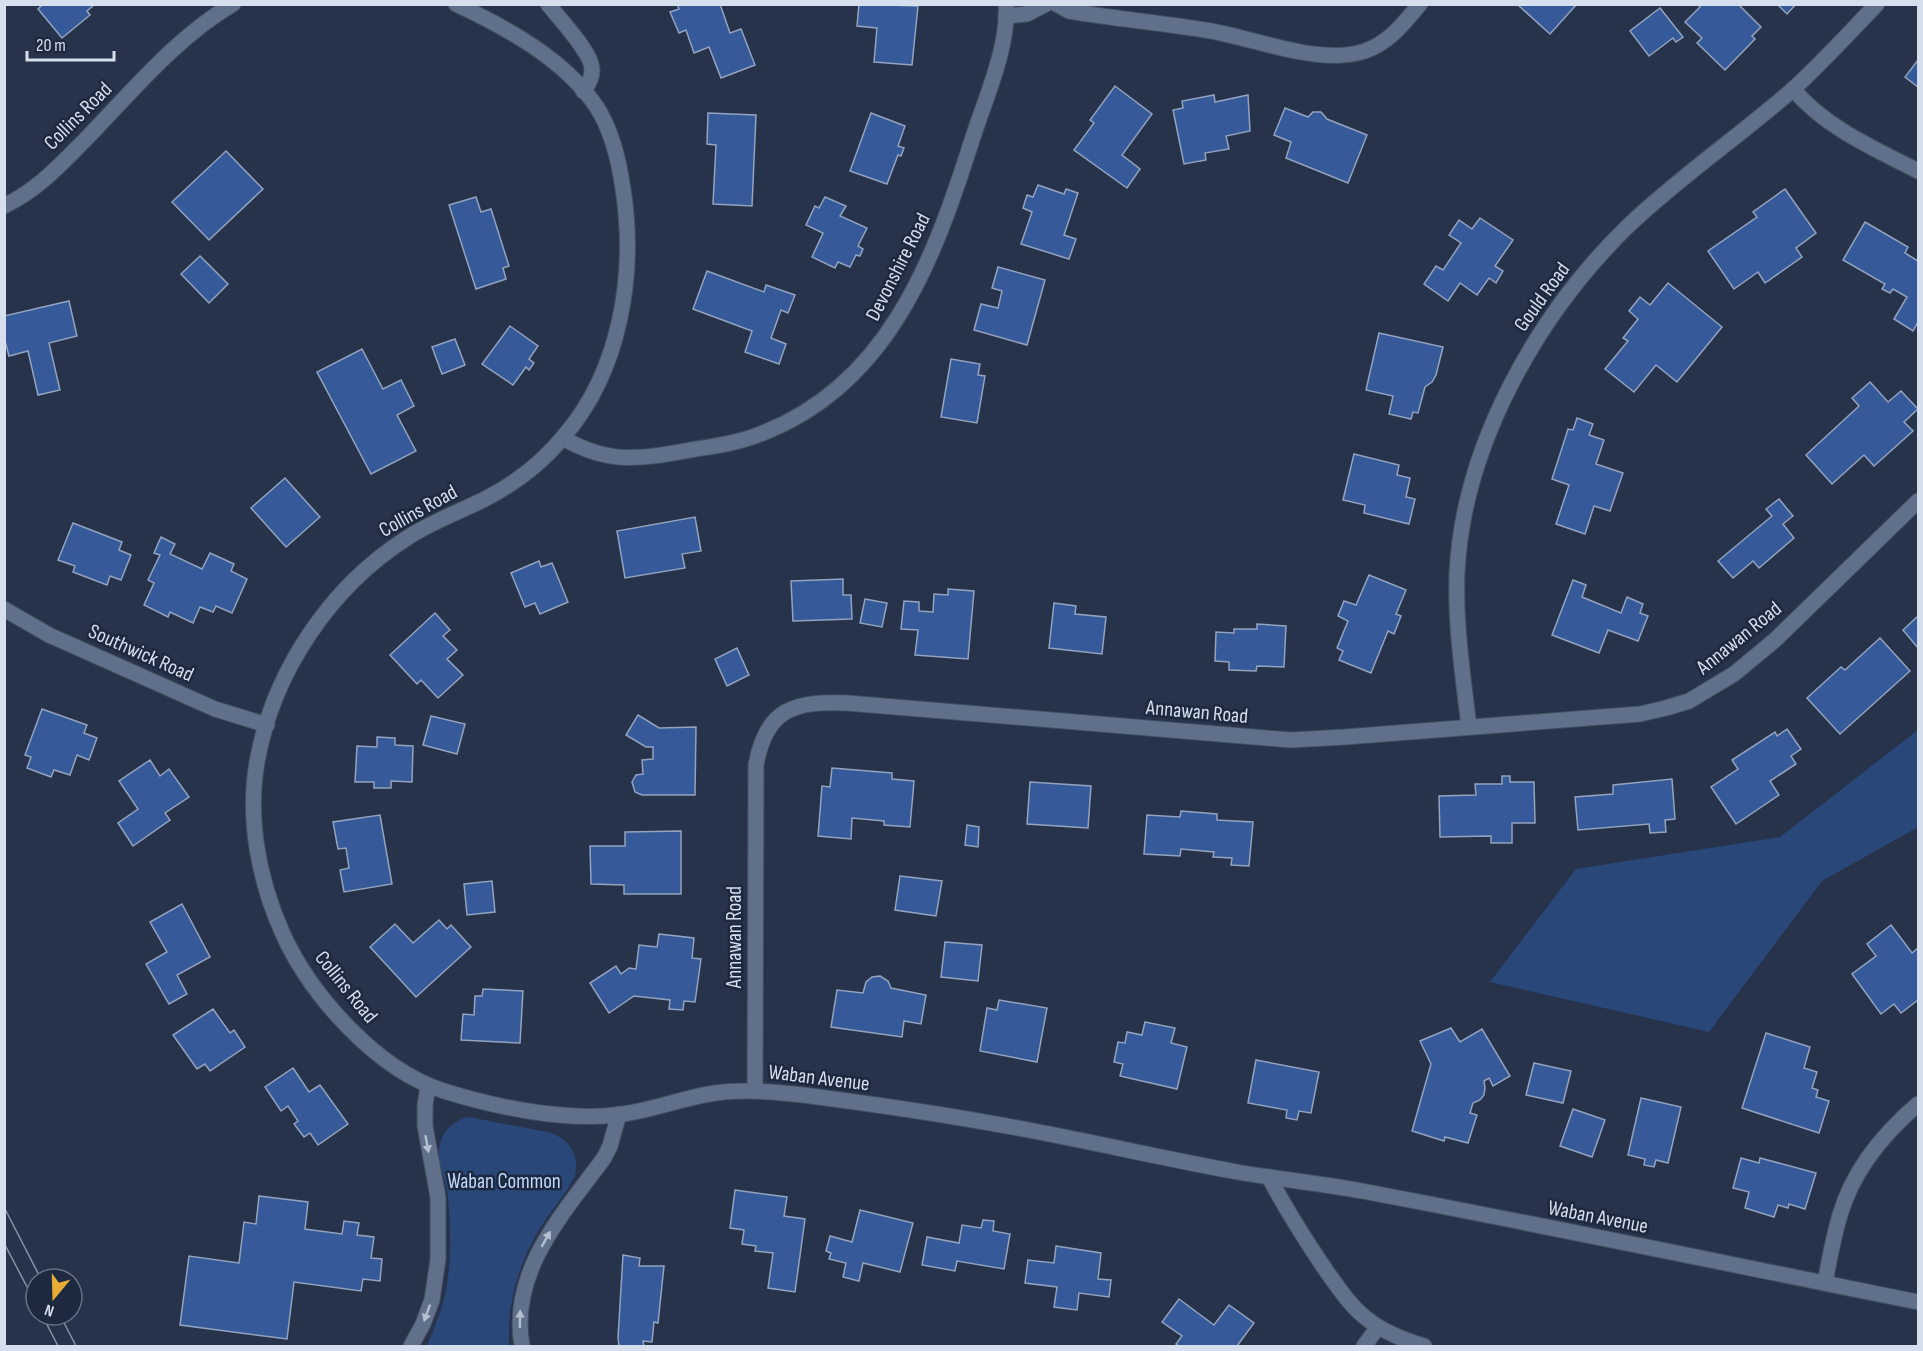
<svg xmlns="http://www.w3.org/2000/svg" width="1923" height="1351" viewBox="0 0 1923 1351" font-family="'Sofia Sans Condensed',sans-serif">
<rect width="100%" height="100%" fill="#26334a"/>
<g fill="#2a477a">
<polygon points="1918,730 1918,827 1822,881 1709,1032 1490,982 1576,869 1780,837"/>
<path d="M469 1117 552 1133C572 1142 579 1155 575 1176 567 1192 556 1205 546 1219 520 1258 507 1299 509 1346H427C433 1331 440 1315 444 1299 452 1267 451 1229 448 1197 447 1181 437 1164 439 1148 442 1131 453 1120 469 1117Z"/>
</g>
<g fill="#365a99" stroke="#93a3bf" stroke-width="1.5">
<polygon points="43,4 95,4 87,11 90,15 62,38 38,9"/>
<polygon points="677,4 720,4 730,33 741,29 755,65 721,78 709,47 694,53 686,30 679,33 670,12 679,9"/>
<polygon points="859,4 918,6 912,65 874,62 877,28 857,26"/>
<polygon points="1517,4 1577,4 1550,34"/>
<polygon points="1698,4 1738,4 1761,27 1752,36 1755,39 1725,70 1697,43 1702,38 1685,22 1700,7"/>
<polygon points="1777,4 1796,4 1787,14"/>
<polygon points="1660,8 1683,37 1676,42 1673,38 1649,56 1630,31"/>
<polygon points="1918,60 1918,87 1905,77"/>
<polygon points="1115,86 1152,114 1122,155 1140,169 1127,188 1074,150 1094,123 1090,120"/>
<polygon points="1214,95 1215,102 1248,95 1250,131 1226,136 1229,149 1205,153 1206,160 1184,164 1173,110 1183,108 1182,101"/>
<polygon points="1285,108 1308,117 1313,112 1321,112 1327,119 1367,135 1348,183 1286,158 1291,142 1274,135"/>
<polygon points="708,113 756,115 752,206 713,204 716,145 707,144"/>
<polygon points="871,113 905,126 898,146 904,148 901,156 898,155 887,184 850,171"/>
<polygon points="226,151 263,189 209,240 172,202"/>
<polygon points="1038,185 1064,194 1066,189 1078,193 1064,235 1076,239 1069,259 1021,244 1032,212 1023,208 1027,195 1033,197"/>
<polygon points="1785,189 1816,233 1796,248 1802,257 1765,283 1758,272 1734,289 1708,251 1757,217 1753,212"/>
<polygon points="476,197 481,212 491,209 509,266 503,268 506,279 476,289 449,205"/>
<polygon points="825,197 846,206 840,216 867,228 858,246 863,249 860,256 856,255 850,267 838,262 835,268 812,257 823,233 806,225 815,206 819,208"/>
<polygon points="1480,218 1513,240 1495,266 1503,271 1496,283 1489,278 1477,295 1460,283 1448,301 1424,284 1436,266 1443,270 1461,243 1449,235 1459,220 1472,229"/>
<polygon points="1865,222 1908,247 1905,253 1918,261 1918,322 1913,331 1894,319 1907,297 1893,289 1890,293 1882,289 1885,284 1843,260"/>
<polygon points="200,256 228,284 209,303 181,274"/>
<polygon points="998,267 1045,280 1027,345 974,330 981,304 998,308 1002,291 992,288"/>
<polygon points="707,271 764,292 766,285 795,295 788,313 781,310 771,338 786,344 779,364 745,352 752,331 693,309"/>
<polygon points="1668,283 1722,327 1677,382 1656,365 1634,392 1605,369 1628,341 1623,338 1638,319 1629,311 1640,297 1650,305"/>
<polygon points="69,301 77,336 49,343 60,390 38,395 28,351 9,356 4,337 4,316"/>
<polygon points="510,326 538,346 529,359 534,363 529,370 526,367 513,385 482,364"/>
<polygon points="1379,333 1443,347 1436,375 1432,382 1425,387 1418,413 1413,412 1411,419 1389,414 1393,396 1366,390"/>
<polygon points="455,339 465,365 442,374 432,347"/>
<polygon points="362,349 383,389 401,380 414,406 397,415 416,451 371,474 317,372"/>
<polygon points="951,359 980,364 978,375 985,376 977,423 941,417"/>
<polygon points="1870,382 1888,402 1901,391 1918,409 1904,422 1913,431 1874,466 1864,455 1832,484 1806,455 1859,406 1852,398"/>
<polygon points="1577,418 1593,424 1589,435 1604,440 1596,464 1623,473 1610,511 1594,506 1585,534 1556,524 1569,485 1552,479 1568,429 1573,430"/>
<polygon points="1354,454 1399,465 1397,475 1410,478 1406,497 1415,499 1409,524 1364,513 1365,505 1343,500"/>
<polygon points="285,478 320,517 286,547 251,508"/>
<polygon points="1779,499 1793,516 1783,524 1794,538 1759,568 1753,561 1733,578 1718,561 1772,516 1766,509"/>
<polygon points="695,517 701,551 682,554 685,568 625,578 617,531"/>
<polygon points="73,523 122,542 119,550 131,555 121,580 110,576 107,585 73,572 75,566 58,560"/>
<polygon points="161,537 175,544 170,554 202,569 210,553 234,564 231,571 247,579 232,613 216,606 213,612 200,607 193,623 170,612 168,617 144,605 154,583 148,580 160,555 154,553"/>
<polygon points="539,561 541,567 552,563 568,602 540,614 535,603 525,607 511,573"/>
<polygon points="1369,575 1406,590 1396,614 1401,616 1394,634 1388,631 1371,673 1339,660 1343,651 1337,648 1348,621 1338,616 1344,601 1356,605"/>
<polygon points="843,579 843,595 851,595 852,619 793,621 791,581"/>
<polygon points="1573,580 1586,585 1582,597 1621,613 1627,597 1643,604 1640,613 1648,616 1638,641 1608,630 1599,653 1552,635"/>
<polygon points="948,589 974,591 968,659 915,655 918,630 901,629 904,601 919,602 919,611 933,612 934,594 948,595"/>
<polygon points="865,599 887,603 882,627 860,623"/>
<polygon points="1054,603 1076,606 1075,614 1106,617 1102,654 1049,648"/>
<polygon points="435,613 450,630 443,636 457,650 447,659 463,675 438,698 421,680 417,684 390,655"/>
<polygon points="1918,616 1918,648 1903,630"/>
<polygon points="1257,624 1286,626 1284,667 1257,666 1256,671 1229,670 1229,662 1215,661 1216,632 1234,633 1234,629 1257,629"/>
<polygon points="1880,638 1910,671 1840,734 1807,698 1841,667 1845,670"/>
<polygon points="737,648 749,675 727,686 715,659"/>
<polygon points="42,709 87,725 84,733 97,738 89,760 77,755 70,775 54,770 51,777 27,768 31,757 25,755"/>
<polygon points="638,715 659,728 696,727 695,795 642,795 635,792 632,782 636,775 643,774 642,760 653,759 653,747 646,747 626,735"/>
<polygon points="431,716 465,724 457,754 423,745"/>
<polygon points="1787,729 1801,749 1791,756 1796,764 1770,781 1779,795 1736,824 1711,787 1738,769 1732,760 1775,732 1777,736"/>
<polygon points="377,737 395,738 395,745 413,746 412,782 391,781 391,788 374,788 374,782 355,782 357,746 377,747"/>
<polygon points="150,760 160,776 169,769 189,797 165,813 170,820 133,846 118,823 138,809 119,781"/>
<polygon points="832,768 892,773 892,779 914,781 910,827 884,825 884,821 852,818 851,839 818,836 822,786 830,787"/>
<polygon points="1502,776 1510,776 1510,782 1534,782 1535,823 1512,823 1512,843 1491,843 1491,836 1440,837 1439,796 1476,795 1475,784 1502,784"/>
<polygon points="1672,779 1675,819 1665,820 1666,832 1650,833 1649,824 1578,830 1575,797 1613,794 1613,785"/>
<polygon points="1030,782 1091,786 1088,828 1027,824"/>
<polygon points="1181,811 1217,814 1217,820 1253,822 1249,866 1231,865 1232,858 1213,857 1214,852 1181,849 1180,856 1144,854 1147,815 1180,817"/>
<polygon points="380,815 392,884 344,892 340,870 349,868 346,848 338,849 333,822"/>
<polygon points="967,825 979,827 978,847 965,845"/>
<polygon points="681,831 681,894 624,894 624,885 591,884 590,846 625,846 625,832"/>
<polygon points="900,876 942,881 936,916 895,910"/>
<polygon points="492,881 495,912 467,915 464,884"/>
<polygon points="182,904 210,957 177,975 187,994 169,1004 146,964 167,952 150,922"/>
<polygon points="439,920 447,929 451,925 471,947 416,997 370,947 395,924 413,943"/>
<polygon points="1891,925 1912,953 1918,948 1918,1000 1901,1013 1894,1004 1881,1014 1852,974 1876,956 1867,944"/>
<polygon points="659,934 694,938 692,958 701,959 695,1002 684,1001 683,1010 669,1009 670,1000 634,996 609,1013 590,983 616,966 621,974 629,968 636,969 639,945 657,947"/>
<polygon points="945,942 982,945 978,981 941,977"/>
<polygon points="880,976 888,981 891,988 926,995 921,1024 904,1021 902,1037 831,1027 837,990 863,993 866,982 872,977"/>
<polygon points="483,989 523,991 520,1043 461,1040 463,1014 474,1015 475,996 482,996"/>
<polygon points="999,1000 1047,1008 1037,1062 980,1051 987,1008 997,1010"/>
<polygon points="213,1009 230,1033 234,1030 245,1047 210,1071 205,1064 197,1069 173,1035"/>
<polygon points="1145,1022 1175,1028 1171,1043 1187,1047 1177,1089 1120,1076 1123,1064 1114,1062 1118,1042 1125,1043 1127,1032 1142,1035"/>
<polygon points="1451,1028 1460,1042 1482,1029 1510,1076 1493,1086 1489,1078 1484,1081 1485,1088 1484,1095 1480,1100 1473,1103 1470,1113 1477,1115 1468,1143 1445,1137 1444,1141 1412,1131 1431,1064 1420,1041"/>
<polygon points="1766,1033 1810,1047 1804,1068 1817,1072 1812,1088 1818,1090 1816,1097 1829,1101 1819,1133 1742,1108"/>
<polygon points="1256,1060 1319,1072 1311,1113 1299,1111 1297,1120 1286,1118 1287,1110 1248,1103"/>
<polygon points="1534,1063 1571,1071 1563,1103 1526,1095"/>
<polygon points="293,1068 309,1092 320,1085 348,1124 318,1145 310,1133 304,1137 294,1124 298,1121 288,1106 281,1111 265,1087"/>
<polygon points="1641,1098 1681,1107 1668,1163 1656,1160 1654,1167 1644,1165 1645,1159 1628,1155"/>
<polygon points="1573,1109 1605,1120 1592,1157 1560,1146"/>
<polygon points="1741,1158 1759,1163 1760,1158 1816,1173 1805,1209 1789,1204 1788,1208 1778,1205 1774,1217 1745,1208 1749,1192 1733,1188"/>
<polygon points="735,1190 787,1197 784,1216 805,1219 795,1292 768,1288 773,1253 755,1251 756,1246 742,1244 744,1230 730,1228"/>
<polygon points="259,1196 308,1202 305,1229 342,1234 344,1221 359,1223 357,1235 374,1237 371,1258 382,1259 380,1281 363,1279 361,1291 294,1282 287,1339 180,1325 189,1256 239,1263 244,1222 256,1224"/>
<polygon points="860,1210 913,1223 900,1272 863,1263 859,1281 843,1277 846,1263 829,1259 831,1253 826,1251 830,1236 852,1242"/>
<polygon points="983,1220 994,1221 993,1231 1010,1234 1004,1269 957,1261 955,1271 922,1265 927,1237 959,1243 962,1225 981,1228"/>
<polygon points="1056,1246 1101,1253 1098,1279 1111,1280 1109,1297 1079,1293 1077,1310 1054,1307 1057,1287 1025,1283 1028,1260 1054,1263"/>
<polygon points="623,1255 640,1258 639,1266 664,1266 658,1323 654,1322 652,1342 643,1341 644,1346 619,1346 618,1338"/>
<polygon points="1179,1299 1214,1325 1229,1305 1254,1323 1237,1346 1179,1346 1176,1344 1182,1336 1162,1322"/>
</g>
<g fill="none" stroke-linecap="round" stroke-linejoin="round">
<defs>
<g id="minor">
<path d="M456 4C507 28 564 59 596 106 612 130 619 161 623 189 636 273 621 370 564 436 543 462 514 484 485 499 459 512 431 522 407 538 330 587 273 672 257 762 247 819 259 880 282 932 310 995 377 1070 444 1091 495 1107 563 1121 616 1115 650 1111 682 1098 715 1093 744 1089 774 1092 803 1095 865 1103 928 1112 990 1123 1071 1137 1151 1156 1232 1171 1275 1179 1319 1183 1362 1191 1548 1226 1733 1265 1918 1302"/>
<path d="M548 4C559 18 587 48 591 64 594 74 590 83 583 91"/>
<path d="M1056 4 1069 11C1116 19 1164 23 1211 31 1256 39 1321 66 1365 51 1389 43 1404 23 1420 4"/>
<polyline points="1006,16 1027,14 1046,4"/>
<path d="M1793 89C1826 128 1873 148 1918 171"/>
<path d="M4 206C37 190 58 167 83 142 129 95 175 38 233 4"/>
<path d="M563 438C609 465 640 459 690 450 711 447 732 444 752 437 886 391 933 263 972 140 985 99 1009 47 1006 4"/>
<polyline points="4,609 49,635 215,709 267,725"/>
<path d="M1469 727C1463 676 1455 625 1457 573 1463 446 1537 315 1627 227 1678 178 1737 138 1791 91 1821 64 1849 33 1877 4"/>
<path d="M755 1091 756 765C766 708 795 701 847 703L1291 740 1345 737 1640 714 1666 708 1689 701 1734 674 1775 640 1918 501"/>
<path d="M1269 1177C1286 1210 1306 1241 1327 1272 1339 1288 1350 1306 1366 1318 1383 1332 1404 1340 1424 1346"/>
<path d="M1825 1283C1829 1261 1833 1238 1840 1215 1853 1170 1883 1134 1918 1104"/>
<polyline points="411,1346 423,1324 432,1300 438,1259 438,1197 425,1126 425,1105 428,1086"/>
<path d="M522 1346C509 1271 563 1214 604 1158L610 1146 619 1114"/>
<polyline points="1364,1346 1378,1327"/>
</g>
</defs>
<use href="#minor" stroke="#434e60" stroke-width="17"/>
<use href="#minor" stroke="#60708a" stroke-width="15"/>
<g stroke="#8792a4" stroke-width="1.5">
<polyline points="4,1207 41,1279"/>
<polyline points="4,1243 36,1304"/>
<polyline points="42,1315 58,1346"/>
<polyline points="60,1315 76,1346"/>
</g>
</g>
<defs><path id="oneway-solid" d="M-6-.8H1V-3.2L6.5 0L1 3.2V.8H-6Z" transform="scale(1.5)"/></defs>
<g fill="#b3becf">
<use href="#oneway-solid" transform="translate(427 1144) rotate(80)"/>
<use href="#oneway-solid" transform="translate(546 1239) rotate(-60)"/>
<use href="#oneway-solid" transform="translate(427 1313) rotate(110)"/>
<use href="#oneway-solid" transform="translate(520 1319) rotate(-89)"/>
</g>
<g text-anchor="middle" dominant-baseline="central" stroke-width="5" stroke-linejoin="round" paint-order="stroke">
<g font-size="21" fill="#d6dfed" stroke="#1c293f">
<text transform="translate(78 116) rotate(-45)">Collins Road</text>
<text transform="translate(898 267) rotate(-63)">Devonshire Road</text>
<text transform="translate(1542 297) rotate(-54)">Gould Road</text>
<text transform="translate(418 511) rotate(-29)">Collins Road</text>
<text transform="translate(1739 638) rotate(-39)">Annawan Road</text>
<text transform="translate(141 653) rotate(24)">Southwick Road</text>
<text transform="translate(1197 712) rotate(5)">Annawan Road</text>
<text transform="translate(734 937) rotate(-90)">Annawan Road</text>
<text transform="translate(346 987) rotate(51)">Collins Road</text>
<text transform="translate(819 1078) rotate(7)">Waban Avenue</text>
<text transform="translate(1598 1217) rotate(11)">Waban Avenue</text>
</g>
<g font-size="21" fill="#c2d8fc" stroke="#1c293f">
<text x="504" y="1181">Waban Common</text>
</g>
</g>
<rect width="1923" height="1351" fill="none" stroke="#d6dfed" stroke-width="12"/>
<g transform="translate(54 1297) rotate(199)"><circle r="28" fill="#1c293f" stroke="#667285" stroke-width="1.5"/>
<path d="M0-4.5L10 22L0 15L-10 22Z" fill="#e6ac36"/>
<text y="-9" font-size="16" font-weight="bold" text-anchor="middle" fill="#d6dfed">N</text>
</g>
<path d="M27 51v9h87v-9" fill="none" stroke="#d6dfed" stroke-width="3"/>
<text x="36" y="51" font-size="18" fill="#d6dfed" stroke="#1c293f" stroke-width="4.5" paint-order="stroke">20 m</text>
</svg>
